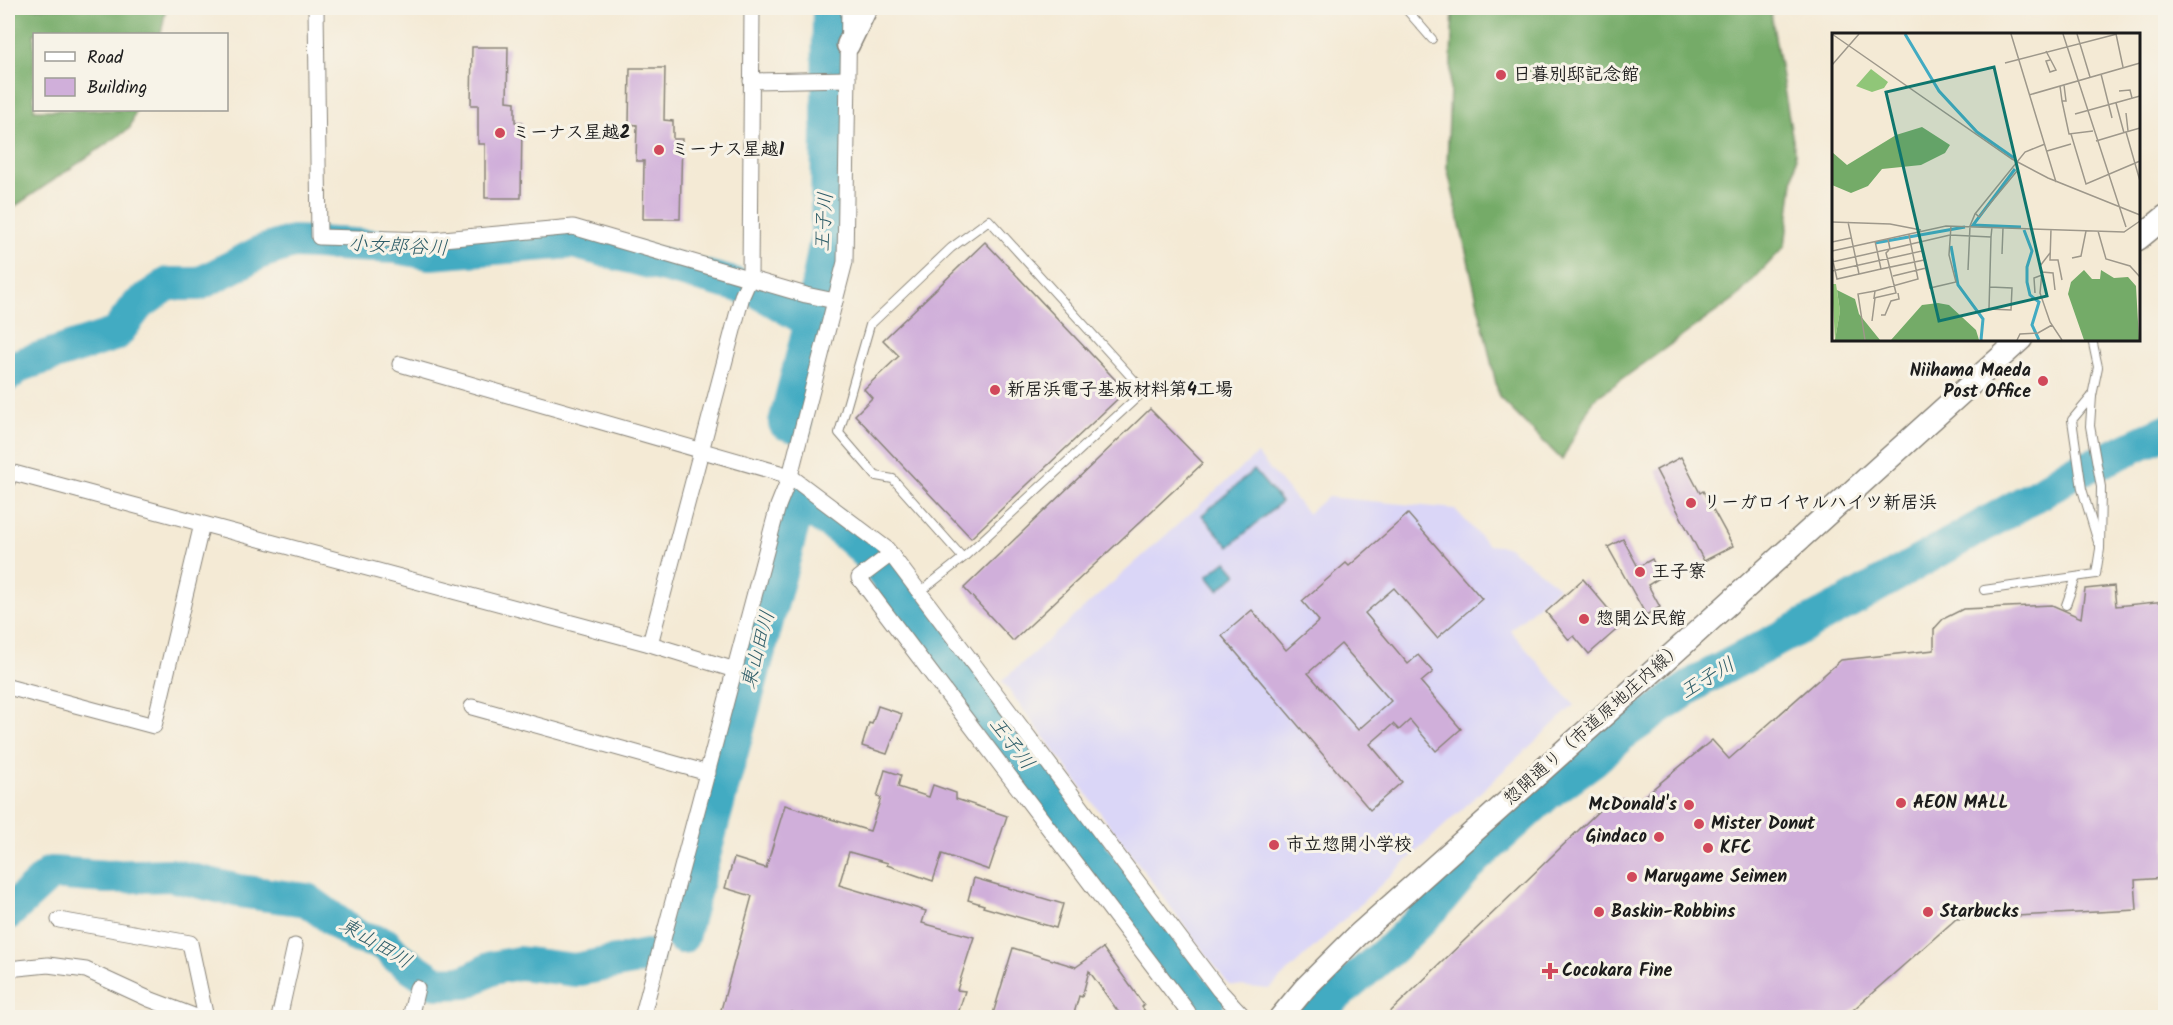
<svg xmlns="http://www.w3.org/2000/svg" width="2173" height="1025" viewBox="0 0 2173 1025" font-family="Kalam,'Klee One',sans-serif">
<rect width="100%" height="100%" fill="#f7f3e8"/>
<filter id="ink" filterUnits="userSpaceOnUse"><feTurbulence type="fractalNoise" baseFrequency=".0167" numOctaves="2"/><feDisplacementMap in="SourceGraphic" scale="12" xChannelSelector="R" yChannelSelector="G"/><feConvolveMatrix kernelMatrix="1 2 1 2 8 2 1 2 1" color-interpolation-filters="sRGB"/></filter>
<filter id="wash" filterUnits="userSpaceOnUse"><feTurbulence type="fractalNoise" baseFrequency=".008" numOctaves="4" result="noise"/><feDisplacementMap in="SourceGraphic" scale="24" xChannelSelector="R" yChannelSelector="G"/><feGaussianBlur stdDeviation="1.35" result="paint"/><feColorMatrix in="noise" values="0 0 0 0 0 0 0 0 0 0 0 0 0 0 0 0 0 1.4 0 .05"/><feComposite in="paint" operator="in"/></filter>
<g filter="url(#wash)">
<rect width="100%" height="100%" fill="#f4ead5"/>
<polygon fill="#dad6f7" points="1257,454 1308,514 1327,497 1455,509 1488,545 1508,547 1559,587 1510,630 1574,705 1269,989 1229,985 1002,681"/>
<g fill="#74ab68" stroke="#486442" stroke-width="1.5">
<polygon points="8,8 166,8 161,34 34,34 34,110 136,110 130,128 8,211"/>
<polygon points="1453,8 1770,8 1796,158 1785,246 1737,297 1593,400 1562,460 1499,397 1447,167"/>
</g>
<g fill="#42abc2" stroke="#2f646f" stroke-width="1.5">
<polygon points="1254,470 1281,502 1229,547 1202,515"/>
<polygon points="1226,561 1237,574 1218,590 1207,576"/>
</g>
<g fill="none" stroke-linecap="round" stroke-linejoin="round">
<g stroke="#42abc2" stroke-width="34">
<polyline points="8,375 20,365 116,334 137,306 168,284 199,284 261,252 293,242 396,247 430,253 573,242 756,290 811,322"/>
<polyline points="795,426 785,423 811,322 827,234 829,8"/>
<polyline points="8,913 51,873 107,877 170,875 239,891 307,900 356,936 385,944 396,956 436,983 466,982 492,968 519,963 575,970 647,956"/>
<path d="M682 937 799 502C833 524 866 545 888 580L1201 1000 1208 1001"/>
<polyline points="1313,1015 1392,948 1437,904 1474,860 1548,793 1592,761 1621,735 1699,681 1850,601 2042,492 2071,473 2107,459 2166,431"/>
</g>
</g>
<g id="blocks">
<g fill="#d0afda" fill-rule="evenodd">
<polygon points="472,47 508,47 507,101 515,102 515,122 522,122 521,198 485,198 485,144 478,144 478,105 471,105"/>
<polygon points="630,68 665,68 664,120 673,121 673,139 682,139 680,219 643,219 644,161 636,161 637,125 629,124"/>
<polygon points="985,242 1126,391 971,538 855,415 872,398 864,389 899,356 883,340"/>
<polygon points="1150,409 1203,463 1013,641 964,588"/>
<polygon points="1681,457 1700,493 1703,491 1733,546 1704,561 1656,470"/>
<path d="M1408 514 1482 599 1437 638 1394 588 1365 613 1408 664 1418 655 1433 672 1421 682 1461 729 1436 751 1410 720 1399 730 1393 724 1370 744 1402 782 1370 810 1222 636 1252 610 1286 650 1319 621 1302 601 1346 563 1349 566ZM1341 644 1391 701 1358 730 1308 673Z"/>
<polygon points="1623,539 1638,567 1652,559 1661,577 1648,585 1660,607 1646,615 1608,547"/>
<polygon points="1583,579 1622,625 1589,654 1574,636 1569,640 1546,612"/>
<polygon points="2114,586 2116,606 2166,601 2166,878 2135,880 2137,910 1956,919 1845,1017 1385,1017 1610,800 1622,798 1632,806 1712,740 1729,759 1841,660 1934,650 1934,629 1943,619 1963,609 2052,605 2081,618 2085,589"/>
<polygon points="878,706 902,714 887,754 862,746 869,723 872,724"/>
<polygon points="885,770 901,775 898,787 929,797 933,785 956,793 956,799 1007,816 989,870 942,854 933,881 887,865 888,863 849,852 839,885 926,911 922,923 974,937 957,990 965,991 957,1017 808,1017 791,1012 790,1017 719,1017 752,896 725,888 734,858 766,868 785,805 870,831 881,798 877,797"/>
<polygon points="974,878 1063,904 1056,928 983,907 984,905 968,900"/>
<polygon points="1013,948 1076,967 1103,948 1144,1005 1142,1007 1149,1017 1122,1017 1089,971 1082,997 1079,996 1073,1017 992,1017"/>
</g>
</g>
</g>
<g filter="url(#ink)">
<use href="#blocks" fill-opacity="0" stroke="#888378" stroke-width="1.5"/>
<g fill="none" stroke-linecap="round" stroke-linejoin="round">
<defs>
<g id="lane">
<polyline points="1405,8 1432,39"/>
<polyline points="2092,339 2098,367 2092,396 2072,420 2082,489 2098,542"/>
<polyline points="1984,590 2096,574 2100,549 2101,487 2090,426 2092,396"/>
<polyline points="920,592 963,558 1144,391 989,220 951,248 870,325 839,433 876,476 893,479 963,558"/>
<polyline points="2066,605 2076,577"/>
</g>
<g id="street">
<polyline points="316,8 319,237 432,240 573,227 806,295 835,301"/>
<polyline points="751,81 848,79"/>
<polyline points="400,364 790,476 887,549 1219,990 1245,1018"/>
<polyline points="8,480 10,472 650,644 735,670"/>
<polyline points="891,554 859,578 1188,1012"/>
<polyline points="650,644 742,296 750,278 752,8"/>
<polyline points="8,687 154,726 202,524"/>
<polyline points="472,707 708,773"/>
<polyline points="59,920 190,943 206,1018"/>
<polyline points="8,969 48,965 86,970 149,999 199,1018"/>
<polyline points="279,1018 295,946"/>
<polyline points="410,1018 417,988"/>
<polyline points="642,1018 778,506 790,476 845,262 849,8"/>
</g>
<g id="secondary">
<polyline points="848,45 866,8"/>
<polyline points="2138,239 2166,216"/>
<polyline points="1280,1018 1305,988 1358,935 1677,650 2021,339"/>
</g>
</defs>
<use href="#lane" stroke="#888378" stroke-width="10"/>
<use href="#street" stroke="#888378" stroke-width="17"/>
<use href="#secondary" stroke="#888378" stroke-width="25"/>
<use href="#lane" stroke="#fff" stroke-width="8"/>
<use href="#street" stroke="#fff" stroke-width="15"/>
<use href="#secondary" stroke="#fff" stroke-width="22"/>
</g>
</g>
<g fill="#d1495b" stroke="#f7f3e8" stroke-width="2">
<circle cx="1501" cy="75" r="6"/>
<circle cx="500" cy="133" r="6"/>
<circle cx="659" cy="150" r="6"/>
<circle cx="2043" cy="381" r="6"/>
<circle cx="995" cy="390" r="6"/>
<circle cx="1691" cy="503" r="6"/>
<circle cx="1640" cy="572" r="6"/>
<circle cx="1584" cy="619" r="6"/>
<circle cx="1901" cy="803" r="6"/>
<circle cx="1689" cy="805" r="6"/>
<circle cx="1699" cy="824" r="6"/>
<circle cx="1659" cy="837" r="6"/>
<circle cx="1274" cy="845" r="6"/>
<circle cx="1708" cy="848" r="6"/>
<circle cx="1632" cy="877" r="6"/>
<circle cx="1599" cy="912" r="6"/>
<circle cx="1928" cy="912" r="6"/>
<path d="M1547 962h6v6h6v6h-6v6h-6v-6h-6v-6h6z"/>
</g>
<g text-anchor="middle" dominant-baseline="central" stroke-width="6" stroke-linejoin="round" paint-order="stroke">
<g font-size="18" font-weight="bold" fill="#1c1c1c" stroke="#f7f3e8" text-anchor="start">
<text x="1513" y="75">日暮別邸記念館</text>
<text x="512" y="133">ミーナス星越2</text>
<text x="671" y="150">ミーナス星越1</text>
<text x="2031" y="371" text-anchor="end">Niihama Maeda<tspan x="2031" dy="21">Post Office</tspan></text>
<text x="1007" y="390">新居浜電子基板材料第4工場</text>
<text x="1703" y="503">リーガロイヤルハイツ新居浜</text>
<text x="1652" y="572">王子寮</text>
<text x="1596" y="619">惣開公民館</text>
<text x="1913" y="803">AEON MALL</text>
<text x="1677" y="805" text-anchor="end">McDonald's</text>
<text x="1711" y="824">Mister Donut</text>
<text x="1647" y="837" text-anchor="end">Gindaco</text>
<text x="1286" y="845">市立惣開小学校</text>
<text x="1720" y="848">KFC</text>
<text x="1644" y="877">Marugame Seimen</text>
<text x="1611" y="912">Baskin-Robbins</text>
<text x="1940" y="912">Starbucks</text>
<text x="1562" y="971">Cocokara Fine</text>
</g>
<g font-size="18" fill="#1c1c1c" stroke="#f7f3e8">
<text transform="translate(1594 724) rotate(-42)">惣開通り（市道原地庄内線）</text>
</g>
<g font-size="20" font-style="italic" fill="#2d5c67" stroke="#f7f3e8">
<text transform="translate(825 222) rotate(-86)">王子川</text>
<text transform="translate(398 247) rotate(3)">小女郎谷川</text>
<text transform="translate(759 650) rotate(-75)">東山田川</text>
<text transform="translate(1708 679) rotate(-31)">王子川</text>
<text transform="translate(1011 744) rotate(53)">王子川</text>
<text transform="translate(375 944) rotate(31)">東山田川</text>
</g>
</g>
<g transform="translate(1832 33)">
<rect width="308" height="308" fill="#f4ead5"/>
<path d="M39 36 56 49 52 55 40 59 24 53ZM0 251H4L8 278 3 307Z" fill="#90c678"/>
<path d="M90 94 118 112 113 120 89 132 50 136 36 153 19 160 0 152V119L15 132 64 102ZM252 237 260 246H268L269 237 282 245 296 244 304 253 307 307H252L236 261 239 249ZM5 257 23 266 27 281 48 307H3L8 278ZM106 270 117 272 144 297 147 307H59L90 272Z" fill="#74ab68"/>
<path fill="none" stroke="#42abc2" stroke-width="3" d="M73 1 107 58 145 99 182 125M183 136 141 192 189 194M192 197 200 218 195 234V249L198 262 207 269 200 292 207 307M43 210 133 194M119 213 126 252 151 286 149 307"/>
<path fill="none" stroke="#9e988b" stroke-width="1.5" d="M0 1 180 126 216 145 308 182M179 1 224 149M231 1 294 194M245 1 258 44M284 1 291 34M214 18 224 37 218 39 214 28 218 27M173 30 285 1M0 32 27 1M269 41 280 85M228 53 230 68H234L232 52M287 58 298 57 300 65M197 62 308 30M230 68 237 101 261 98M284 70 292 100M294 80 296 98M243 81 308 63M308 95 294 99 308 148M239 101 254 151 308 128M264 108 294 99M215 118 239 111M144 181 147 184 185 138M0 189 58 191 89 197M16 189 27 241 49 236M219 196 218 227H226L230 247M266 198 274 226 298 233 308 244M43 208 49 236 92 227M0 209 19 205M88 209 118 202 159 204M0 218 114 193 292 199 308 188M90 218 98 255 124 249 117 222 119 193M218 220 208 233 210 239 221 240 223 257M170 221 171 195M0 224 5 246 27 241M240 225 249 223 254 198M0 229 58 216 56 206M136 237 138 193 143 181 193 119 213 111M0 238 90 218 88 209 58 216M210 239 208 260 218 289 230 307M61 243 94 235M158 254 180 255 179 277 157 276 159 204 160 194M43 258 86 246 77 202M203 260 202 245 210 242M49 282H53L59 268 67 266 66 260M40 288 43 265M33 307 26 261 43 258 42 265 64 260 54 220 57 217M185 307 188 301 206 300 220 292"/>
<path fill="#0f766e" fill-opacity="0.15" stroke="#0f766e" stroke-width="3" d="M162 34 215 263 107 288 54 59Z"/>
<rect width="308" height="308" fill="none" stroke="#1c1c1c" stroke-width="3"/>
</g>
<rect width="2173" height="1025" fill="none" stroke="#f7f3e8" stroke-width="30"/>
<rect x="33" y="33" width="195" height="78" fill="#f7f3e8" stroke="#9f9d96" stroke-width="1.5"/>
<rect x="45" y="52" width="30" height="9" fill="#ffffff" stroke="#9f9d96" stroke-width="1.5"/>
<text x="87" y="63" font-size="18" fill="#1c1c1c">Road</text>
<rect x="45" y="78" width="30" height="18" fill="#d0afda" stroke="#9f9d96" stroke-width="1.5"/>
<text x="87" y="93" font-size="18" fill="#1c1c1c">Building</text>
</svg>
